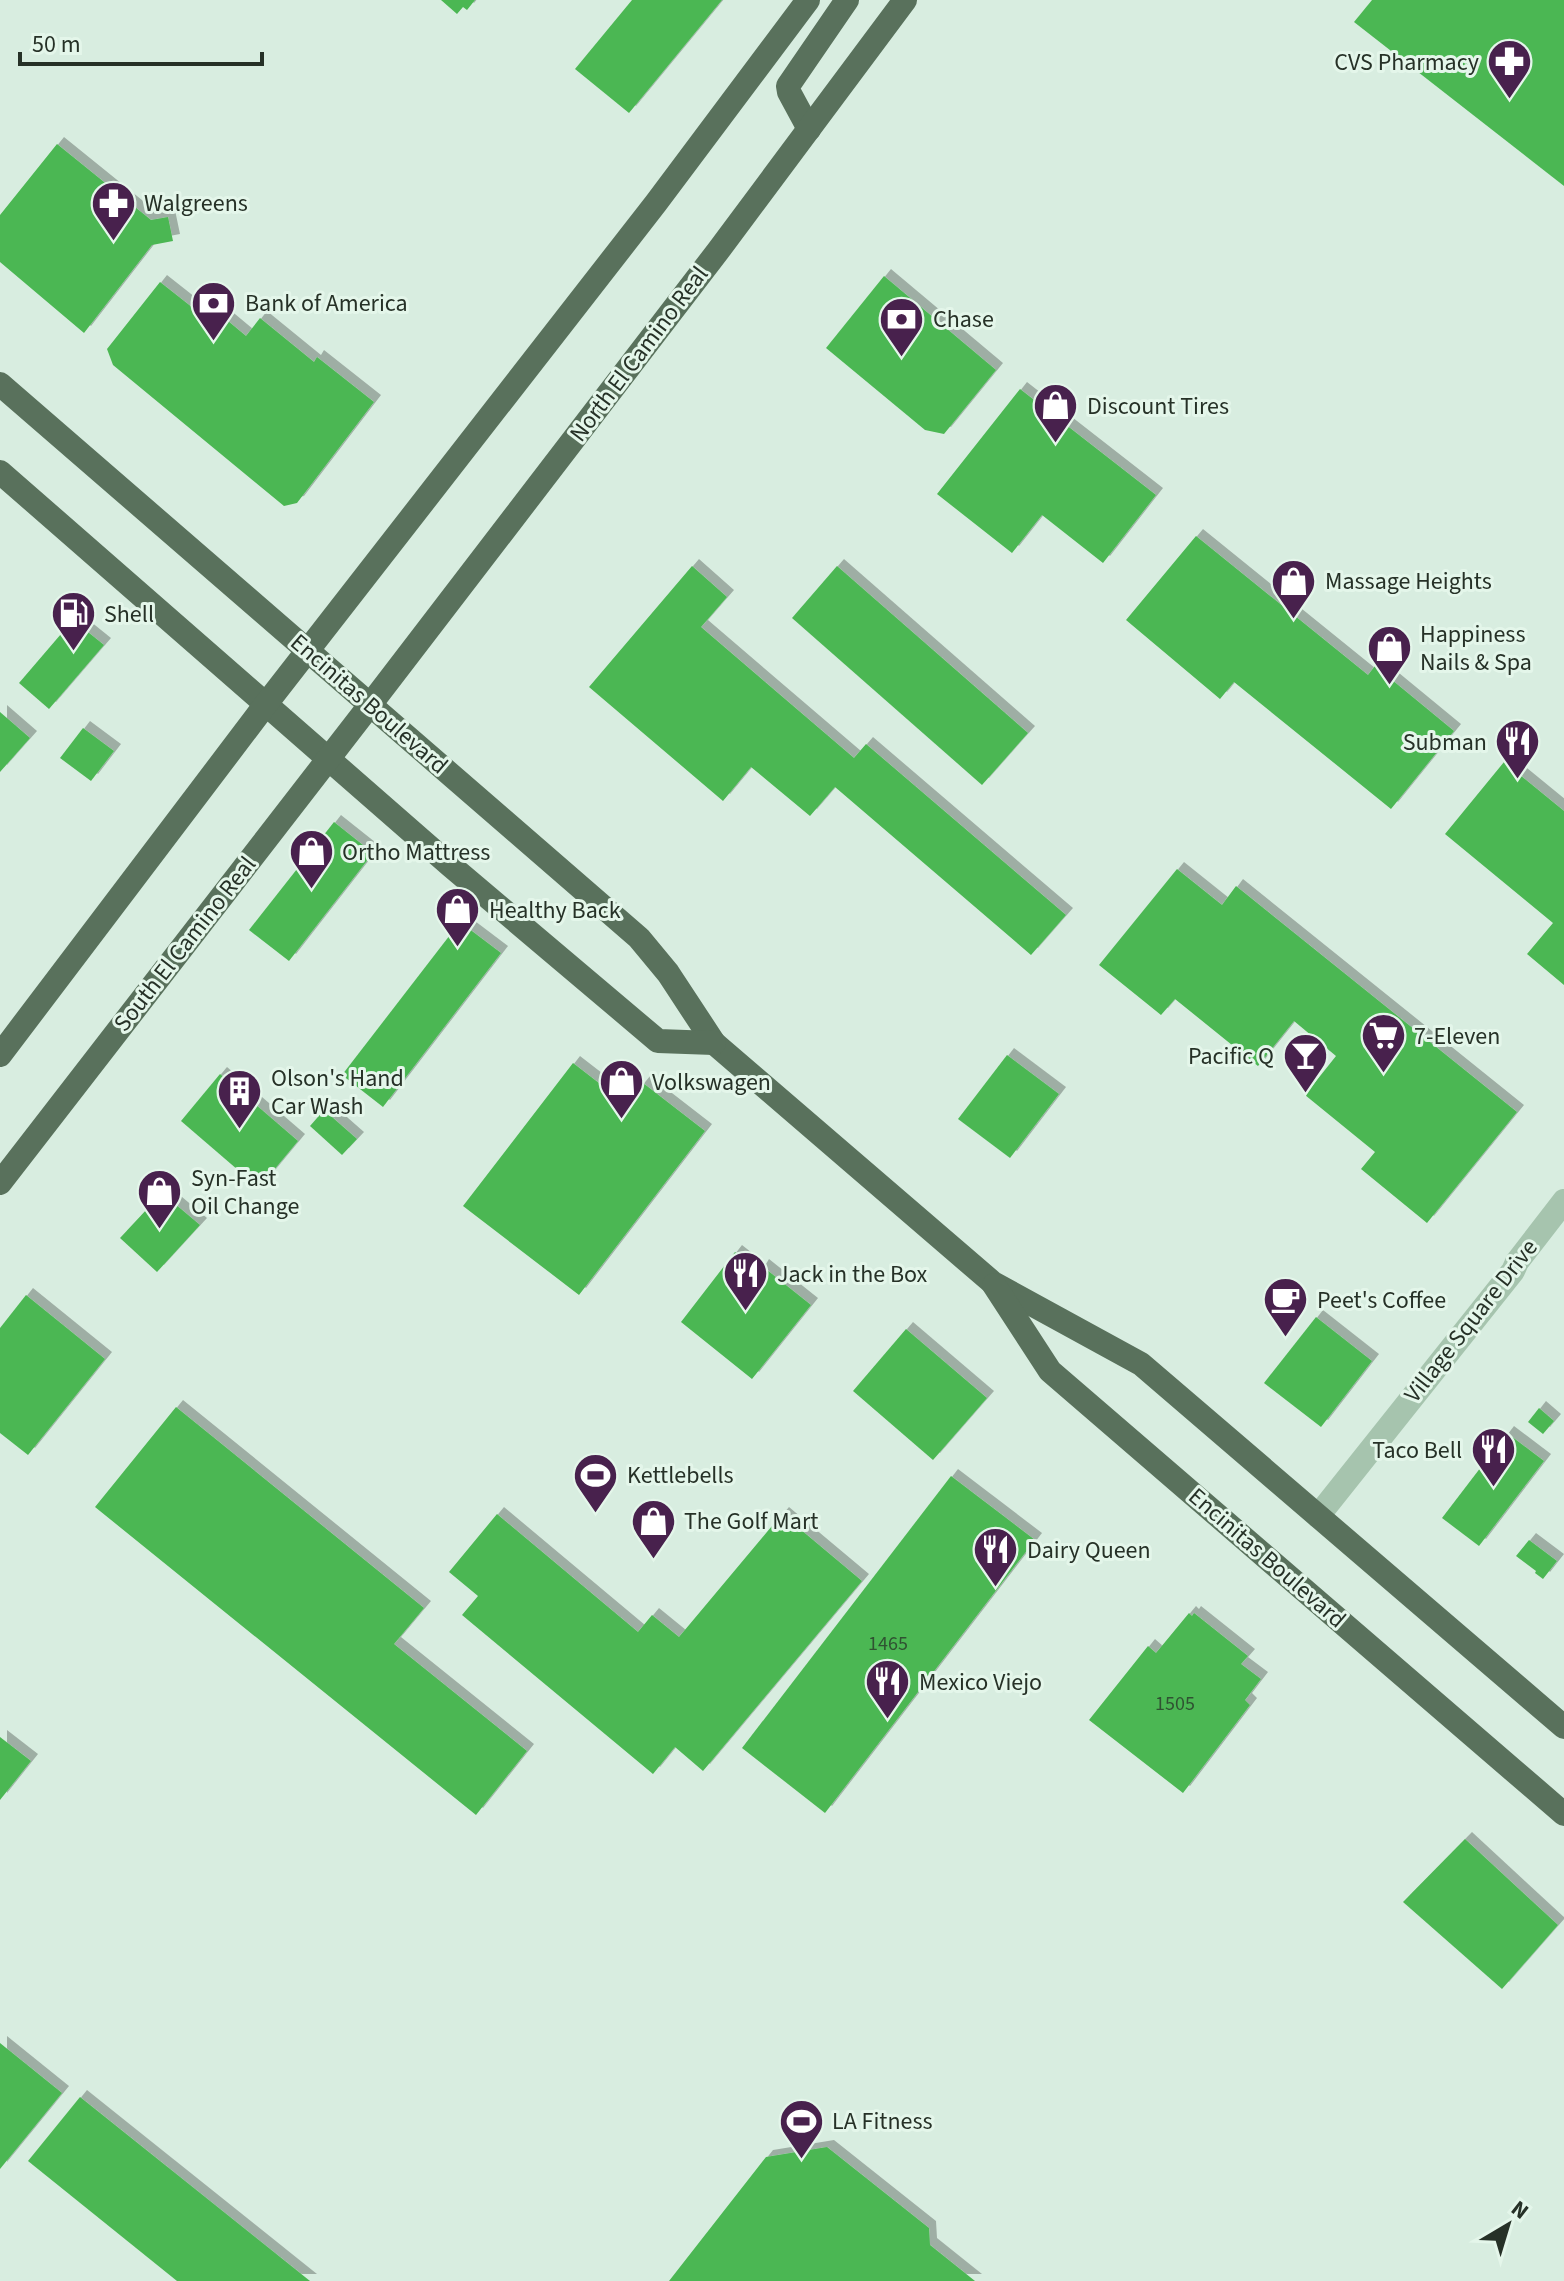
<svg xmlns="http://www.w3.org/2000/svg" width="1564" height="2281" viewBox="0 0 1564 2281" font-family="'Source Sans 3',sans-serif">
<defs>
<filter id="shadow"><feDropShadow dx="7" dy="-7" stdDeviation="0" flood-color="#0004"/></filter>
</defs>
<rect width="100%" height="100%" fill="#d8ede0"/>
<g fill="#4cb753" filter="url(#shadow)">
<polygon points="441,0 475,0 467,10 463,7 457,14"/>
<polygon points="632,0 722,0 629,113 575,69"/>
<polygon points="1372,0 1564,0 1564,186 1354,22"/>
<polygon points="57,144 151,220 168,217 173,241 152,245 84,333 0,262 0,215"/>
<polygon points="884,276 996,370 944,434 925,430 826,348"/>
<polygon points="160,282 193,308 204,301 246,336 260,318 314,362 317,357 374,402 297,503 284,506 113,365 107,349"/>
<polygon points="1020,389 1156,495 1103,563 1042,515 1012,553 937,494"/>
<polygon points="1196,536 1368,675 1375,666 1454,731 1391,809 1234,682 1220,699 1126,620"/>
<polygon points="692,566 727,597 701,627 854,758 866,744 1066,915 1031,955 835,787 810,816 751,767 723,801 589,687"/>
<polygon points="837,566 1028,733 982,785 792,618"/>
<polygon points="73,620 104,645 49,709 19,683"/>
<polygon points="0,712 30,738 0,772"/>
<polygon points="83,728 114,751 91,781 60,758"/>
<polygon points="1504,762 1564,811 1564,985 1527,954 1553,923 1445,834"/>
<polygon points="334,822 373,853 289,961 249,930"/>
<polygon points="1177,869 1222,905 1236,886 1517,1112 1427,1223 1361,1169 1375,1152 1305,1095 1336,1056 1294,1021 1258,1066 1175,999 1161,1015 1099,965"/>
<polygon points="460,922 501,953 383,1107 342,1075"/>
<polygon points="1007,1055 1059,1094 1010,1158 958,1119"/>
<polygon points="573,1063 626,1104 643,1083 705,1131 579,1295 463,1206"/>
<polygon points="220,1074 298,1141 259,1188 181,1121"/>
<polygon points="324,1110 357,1139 342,1155 310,1126"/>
<polygon points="162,1193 200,1225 157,1272 120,1238"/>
<polygon points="735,1252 759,1271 762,1266 811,1305 752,1379 681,1322"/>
<polygon points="26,1295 105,1359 28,1455 0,1433 0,1328"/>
<polygon points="1316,1317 1372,1361 1321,1427 1264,1383"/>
<polygon points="906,1329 987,1398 933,1460 853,1391"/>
<polygon points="176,1407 424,1608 394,1644 527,1751 476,1815 95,1507"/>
<polygon points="1539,1408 1554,1421 1543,1434 1528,1422"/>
<polygon points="1507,1433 1544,1461 1479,1546 1442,1518"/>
<polygon points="951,1476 1035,1540 825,1813 742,1748"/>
<polygon points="497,1514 638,1632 652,1615 679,1637 782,1514 862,1581 703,1771 675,1747 653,1774 462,1615 478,1596 449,1572"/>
<polygon points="1529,1540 1557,1561 1543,1579 1535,1573 1536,1571 1516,1556"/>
<polygon points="1189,1613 1192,1616 1194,1613 1248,1656 1241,1664 1261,1679 1245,1700 1250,1705 1183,1793 1089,1720 1148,1646 1156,1653"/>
<polygon points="0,1737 31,1761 0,1800"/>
<polygon points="1465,1839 1558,1925 1502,1989 1403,1902"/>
<polygon points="0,2043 62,2093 0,2169"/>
<polygon points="80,2097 310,2281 177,2281 28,2161"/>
<polygon points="827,2147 929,2228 930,2245 975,2281 669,2281 766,2157"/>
</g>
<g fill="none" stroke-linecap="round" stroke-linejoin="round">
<polyline stroke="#a6c4ae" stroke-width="24" points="1318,1516 1513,1271 1517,1262 1564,1201"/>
<g stroke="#59715c" stroke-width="24">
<polyline points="809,129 789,92 788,86 847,0"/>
<polyline points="0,384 639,938 668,973 714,1043 993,1283 1141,1364 1564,1727"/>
<polyline points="0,472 451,866 658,1041 714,1043"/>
<polyline points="0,1055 266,704 656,203 808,0"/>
<polyline points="0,1183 370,705 718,251 905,0"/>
<polyline points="994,1285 1050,1371 1564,1814"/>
</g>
</g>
<defs>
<symbol id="pharmacy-pin" viewBox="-11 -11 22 30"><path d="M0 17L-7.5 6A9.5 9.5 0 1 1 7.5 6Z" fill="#48214d" stroke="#e4f6ea"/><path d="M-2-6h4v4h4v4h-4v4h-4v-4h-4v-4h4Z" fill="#fff"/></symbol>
<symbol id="bank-pin" viewBox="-11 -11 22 30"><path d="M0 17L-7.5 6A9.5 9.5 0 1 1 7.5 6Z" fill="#48214d" stroke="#e4f6ea"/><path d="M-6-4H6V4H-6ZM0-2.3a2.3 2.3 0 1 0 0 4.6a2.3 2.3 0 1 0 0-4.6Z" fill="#fff"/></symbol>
<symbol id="shop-pin" viewBox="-11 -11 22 30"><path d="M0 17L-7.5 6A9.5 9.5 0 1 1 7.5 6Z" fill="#48214d" stroke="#e4f6ea"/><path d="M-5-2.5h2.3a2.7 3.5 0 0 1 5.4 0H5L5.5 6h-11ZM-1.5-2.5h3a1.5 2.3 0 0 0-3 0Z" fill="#fff"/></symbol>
<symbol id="fuel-pin" viewBox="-11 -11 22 30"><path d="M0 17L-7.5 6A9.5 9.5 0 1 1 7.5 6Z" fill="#48214d" stroke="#e4f6ea"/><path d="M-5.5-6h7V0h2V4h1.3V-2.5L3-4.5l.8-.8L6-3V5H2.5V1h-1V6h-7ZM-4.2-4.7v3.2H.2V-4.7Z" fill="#fff"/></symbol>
<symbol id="restaurant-pin" viewBox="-11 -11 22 30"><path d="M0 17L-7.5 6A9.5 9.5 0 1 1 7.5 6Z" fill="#48214d" stroke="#e4f6ea"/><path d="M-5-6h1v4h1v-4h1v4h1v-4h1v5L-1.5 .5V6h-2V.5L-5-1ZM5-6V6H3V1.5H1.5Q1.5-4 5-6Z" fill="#fff"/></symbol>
<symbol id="supermarket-pin" viewBox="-11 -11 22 30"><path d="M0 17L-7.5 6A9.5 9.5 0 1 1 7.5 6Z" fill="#48214d" stroke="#e4f6ea"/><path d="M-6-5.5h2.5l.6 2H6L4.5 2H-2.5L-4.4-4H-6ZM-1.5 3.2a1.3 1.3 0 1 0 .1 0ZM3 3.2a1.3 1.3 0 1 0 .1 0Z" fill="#fff"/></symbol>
<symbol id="bar-pin" viewBox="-11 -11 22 30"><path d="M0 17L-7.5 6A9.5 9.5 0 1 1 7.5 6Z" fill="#48214d" stroke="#e4f6ea"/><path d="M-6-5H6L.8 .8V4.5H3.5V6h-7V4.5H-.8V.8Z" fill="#fff"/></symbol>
<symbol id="building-pin" viewBox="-11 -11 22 30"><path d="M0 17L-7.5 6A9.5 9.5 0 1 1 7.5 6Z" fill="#48214d" stroke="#e4f6ea"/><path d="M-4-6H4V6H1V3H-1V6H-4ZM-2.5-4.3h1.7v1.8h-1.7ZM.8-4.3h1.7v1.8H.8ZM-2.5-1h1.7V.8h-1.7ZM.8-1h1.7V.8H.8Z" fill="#fff"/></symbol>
<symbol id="cafe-pin" viewBox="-11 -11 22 30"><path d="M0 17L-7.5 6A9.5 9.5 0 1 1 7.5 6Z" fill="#48214d" stroke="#e4f6ea"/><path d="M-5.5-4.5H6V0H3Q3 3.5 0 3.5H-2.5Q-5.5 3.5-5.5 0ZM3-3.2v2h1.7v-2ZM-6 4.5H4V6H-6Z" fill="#fff"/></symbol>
<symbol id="stadium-pin" viewBox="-11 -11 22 30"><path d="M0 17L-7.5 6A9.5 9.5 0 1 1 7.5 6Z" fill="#48214d" stroke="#e4f6ea"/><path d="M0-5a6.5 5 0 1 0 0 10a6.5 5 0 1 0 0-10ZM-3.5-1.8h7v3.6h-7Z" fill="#fff"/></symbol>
</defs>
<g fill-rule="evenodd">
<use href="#pharmacy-pin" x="1484" y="36" width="51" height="69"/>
<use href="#pharmacy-pin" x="88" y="178" width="51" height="69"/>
<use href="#bank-pin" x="188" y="278" width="51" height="69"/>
<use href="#bank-pin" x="876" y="294" width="51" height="69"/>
<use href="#shop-pin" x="1030" y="380" width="51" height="69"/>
<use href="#shop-pin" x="1268" y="556" width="51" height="69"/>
<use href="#fuel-pin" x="48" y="588" width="51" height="69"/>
<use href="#shop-pin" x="1364" y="622" width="51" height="69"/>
<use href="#restaurant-pin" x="1492" y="716" width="51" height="69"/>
<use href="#shop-pin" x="286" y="826" width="51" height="69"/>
<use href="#shop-pin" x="432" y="884" width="51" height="69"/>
<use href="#supermarket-pin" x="1358" y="1010" width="51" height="69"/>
<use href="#bar-pin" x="1280" y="1030" width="51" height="69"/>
<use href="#shop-pin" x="596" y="1056" width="51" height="69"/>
<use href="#building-pin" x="214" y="1066" width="51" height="69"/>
<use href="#shop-pin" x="134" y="1166" width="51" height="69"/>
<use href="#restaurant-pin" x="720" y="1248" width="51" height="69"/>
<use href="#cafe-pin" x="1260" y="1274" width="51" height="69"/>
<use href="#restaurant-pin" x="1468" y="1424" width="51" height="69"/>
<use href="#stadium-pin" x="570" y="1450" width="51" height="69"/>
<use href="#shop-pin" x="628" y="1496" width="51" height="69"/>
<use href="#restaurant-pin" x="970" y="1524" width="51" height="69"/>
<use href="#restaurant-pin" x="862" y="1656" width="51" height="69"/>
<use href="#stadium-pin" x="776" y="2096" width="51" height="69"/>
</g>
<g text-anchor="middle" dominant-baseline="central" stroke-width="6" stroke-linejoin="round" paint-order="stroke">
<g font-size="20" fill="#305232">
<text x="888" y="1644">1465</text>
<text x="1175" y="1704">1505</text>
</g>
<g font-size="24" fill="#263127" stroke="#e4f6ea" text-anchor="start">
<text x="1479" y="62" text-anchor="end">CVS Pharmacy</text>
<text x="144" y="203">Walgreens</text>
<text x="245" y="303">Bank of America</text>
<text x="933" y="319">Chase</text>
<text x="1087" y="406">Discount Tires</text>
<text x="1325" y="581">Massage Heights</text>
<text x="104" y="614">Shell</text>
<text x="1420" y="634">Happiness<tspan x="1420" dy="28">Nails &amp; Spa</tspan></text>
<text x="1487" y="742" text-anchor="end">Subman</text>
<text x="342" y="852">Ortho Mattress</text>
<text x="489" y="910">Healthy Back</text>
<text x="1414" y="1036">7-Eleven</text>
<text x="1274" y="1056" text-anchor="end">Pacific Q</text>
<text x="271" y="1078">Olson's Hand<tspan x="271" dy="28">Car Wash</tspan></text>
<text x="652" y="1082">Volkswagen</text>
<text x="191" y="1178">Syn-Fast<tspan x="191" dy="28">Oil Change</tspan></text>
<text x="777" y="1274">Jack in the Box</text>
<text x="1317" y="1300">Peet's Coffee</text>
<text x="1462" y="1450" text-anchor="end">Taco Bell</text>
<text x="627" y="1475">Kettlebells</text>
<text x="684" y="1521">The Golf Mart</text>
<text x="1027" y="1550">Dairy Queen</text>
<text x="919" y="1682">Mexico Viejo</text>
<text x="832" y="2121">LA Fitness</text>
</g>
<g font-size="24" fill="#263127" stroke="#e4f6ea">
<text transform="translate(639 354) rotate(-53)">North El Camino Real</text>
<text transform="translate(369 704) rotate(41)">Encinitas Boulevard</text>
<text transform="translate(185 944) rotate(-52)">South El Camino Real</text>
<text transform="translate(1471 1321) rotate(-52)">Village Square Drive</text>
<text transform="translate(1267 1558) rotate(41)">Encinitas Boulevard</text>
</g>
</g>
<g transform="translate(1508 2225) rotate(38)" stroke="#e4f6ea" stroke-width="6" paint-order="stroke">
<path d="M0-6L14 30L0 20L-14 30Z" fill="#263127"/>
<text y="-12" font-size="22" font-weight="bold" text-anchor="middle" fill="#263127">N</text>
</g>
<path d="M20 52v12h242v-12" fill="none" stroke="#263127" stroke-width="4"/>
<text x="32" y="52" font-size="24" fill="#263127" stroke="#e4f6ea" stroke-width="6" paint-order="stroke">50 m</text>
</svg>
